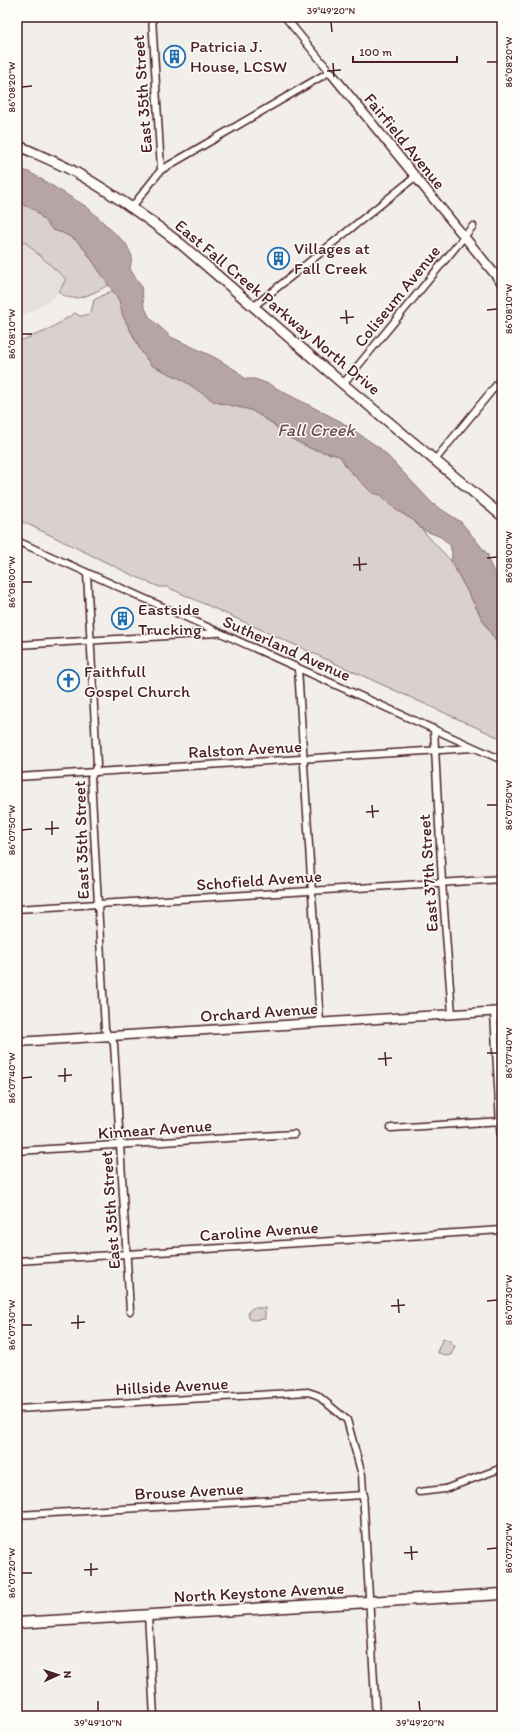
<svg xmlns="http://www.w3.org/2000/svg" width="519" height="1733" viewBox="0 0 519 1733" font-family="Itim,sans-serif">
<rect width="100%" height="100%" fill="#f2efeb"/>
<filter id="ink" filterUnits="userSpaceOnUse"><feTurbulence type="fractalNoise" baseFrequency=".025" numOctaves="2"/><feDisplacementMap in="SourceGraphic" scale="8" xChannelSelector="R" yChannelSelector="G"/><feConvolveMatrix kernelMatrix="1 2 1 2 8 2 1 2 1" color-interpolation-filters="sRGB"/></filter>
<g filter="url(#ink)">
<polygon fill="#e5dfdd" points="17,238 26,243 66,279 62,289 51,300 36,309 17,318"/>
<g fill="#d9d0cf" stroke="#92787d">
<path d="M17 202 35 210 53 230 63 233 76 240 85 250 109 285C94 292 74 306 59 292L66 279 26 243 17 238Z"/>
<path d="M113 290 119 300 123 316 141 351 151 365 181 379 215 401 251 410 272 423 286 436 312 449 340 456 347 468 381 494 395 509 413 520 451 561 485 624 502 651V739L167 587H159L130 574 17 519V342L46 331 75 313C81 318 85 316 91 312L94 300Z"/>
<polygon points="252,1308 265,1308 265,1319 252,1320 249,1318 248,1312"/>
<polygon points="443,1338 451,1341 450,1343 455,1346 451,1355 446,1356 437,1352"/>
</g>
<polygon fill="#b7a5a6" stroke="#8b6f75" points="17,168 31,173 87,207 126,244 132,256 130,269 141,286 144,306 150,318 171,337 214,357 237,371 245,379 255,379 271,385 287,394 340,421 381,449 433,504 461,522 488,555 489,562 502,588 502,651 485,624 451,561 452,553 450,545 441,537 423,530 413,520 395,509 381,495 372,493 347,468 340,456 312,449 286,436 272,423 251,410 215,402 181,379 151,365 141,351 123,316 119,300 85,250 76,240 63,233 53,230 35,210 17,202"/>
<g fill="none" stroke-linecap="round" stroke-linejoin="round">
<defs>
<g id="minor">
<polyline points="152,17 161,170"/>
<polyline points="285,17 331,73"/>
<polyline points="132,207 161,170 329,72"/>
<polyline points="253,307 415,177"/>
<polyline points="343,384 473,226"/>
<polyline points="435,460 502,378"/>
<polyline points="17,541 502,760"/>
<polyline points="87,573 97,765 91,778 105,1029 108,1036"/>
<polyline points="17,645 217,633"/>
<polyline points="298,668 320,1023"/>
<polyline points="434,729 442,882 452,1014"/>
<polyline points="17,777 472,748"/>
<polyline points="17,909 502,879"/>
<polyline points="494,1012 502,1161"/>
<polyline points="110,1036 114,1044 130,1311"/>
<polyline points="391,1128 502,1121"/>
<polyline points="17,1151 294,1134"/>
<polyline points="17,1261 502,1230"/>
<polyline points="17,1409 308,1392 317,1395 347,1420 362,1475 376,1716"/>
<polyline points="419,1492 445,1489 502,1468"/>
<polyline points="17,1515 364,1495"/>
<polyline points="148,1615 154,1716"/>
</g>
<g id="tertiary">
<polyline points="331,73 502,283"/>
<polyline points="17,1042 502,1011"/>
</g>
<path id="secondary" d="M17 145C36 154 57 162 75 172 113 193 147 218 181 244L343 384 502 516"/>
<polyline id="primary" points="17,1623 502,1594"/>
</defs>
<use href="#minor" stroke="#4a1f2b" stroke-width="9"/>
<use href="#tertiary" stroke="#4a1f2b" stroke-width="11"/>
<use href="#secondary" stroke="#4a1f2b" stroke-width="12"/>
<use href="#primary" stroke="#4a1f2b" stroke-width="13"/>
<use href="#minor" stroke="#fdfcf7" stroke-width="6"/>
<use href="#tertiary" stroke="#fdfcf7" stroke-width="8"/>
<use href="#secondary" stroke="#fdfcf7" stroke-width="9"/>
<use href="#primary" stroke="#fdfcf7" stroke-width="10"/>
</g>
</g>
<path fill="none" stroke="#4a1f2b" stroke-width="1.5" d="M331 22 332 32M487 62H497M333 63 334 77M327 71 341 70M22 87 32 86M346 310 347 324M487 310 497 309M340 318 354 317M22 334H32M359 557 360 571M487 558 497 557M353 565 367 564M22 582H32M372 805 373 818M487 805H497M366 812 379 811M52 821V835M45 829 59 828M22 830 32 829M385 1052 386 1066M487 1053H497M378 1059 392 1058M65 1068V1082M58 1076 72 1075M22 1078 32 1077M398 1299 399 1313M487 1301 497 1300M391 1306 405 1305M78 1315V1329M71 1323 85 1322M22 1325H32M411 1546 412 1560M487 1549 497 1548M404 1553 418 1552M91 1563V1576M84 1570 98 1569M22 1573H32M98 1701V1711M419 1701 420 1711"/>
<defs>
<symbol id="building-ring" viewBox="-11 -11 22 22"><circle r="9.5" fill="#fdfcf7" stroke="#1f6fb2" stroke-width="1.5"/><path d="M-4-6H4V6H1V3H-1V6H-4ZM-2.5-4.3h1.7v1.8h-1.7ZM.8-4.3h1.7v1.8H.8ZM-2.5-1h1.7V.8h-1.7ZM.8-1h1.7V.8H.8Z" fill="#1f6fb2"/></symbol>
<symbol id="church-ring" viewBox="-11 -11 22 22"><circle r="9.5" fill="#fdfcf7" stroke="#1f6fb2" stroke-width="1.5"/><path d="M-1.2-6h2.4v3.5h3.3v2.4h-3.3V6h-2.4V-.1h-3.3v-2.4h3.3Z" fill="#1f6fb2"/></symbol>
</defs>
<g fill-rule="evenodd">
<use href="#building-ring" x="162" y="44" width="25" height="25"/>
<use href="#building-ring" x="266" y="246" width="25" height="25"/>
<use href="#building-ring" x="110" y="606" width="25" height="25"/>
<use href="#church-ring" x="56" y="668" width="25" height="25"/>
</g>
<g text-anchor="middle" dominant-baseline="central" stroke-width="3" stroke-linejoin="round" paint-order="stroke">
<g font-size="17" fill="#4a1f2b" stroke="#fdfcf7" text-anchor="start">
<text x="190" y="46">Patricia J.<tspan x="190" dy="20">House, LCSW</tspan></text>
<text x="294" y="248">Villages at<tspan x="294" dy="20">Fall Creek</tspan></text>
<text x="138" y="609">Eastside<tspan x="138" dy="20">Trucking</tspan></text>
<text x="84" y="671">Faithfull<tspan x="84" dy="20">Gospel Church</tspan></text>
</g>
<g font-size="17" fill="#4a1f2b" stroke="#fdfcf7">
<text transform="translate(142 94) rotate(-94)">East 35th Street</text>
<text transform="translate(405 141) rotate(51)">Fairfield Avenue</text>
<text transform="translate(397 296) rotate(-51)">Coliseum Avenue</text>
<text transform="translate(278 307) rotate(40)">East Fall Creek Parkway North Drive</text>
<text transform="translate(287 648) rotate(24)">Sutherland Avenue</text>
<text transform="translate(245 749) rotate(-3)">Ralston Avenue</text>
<text transform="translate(81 840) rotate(-92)">East 35th Street</text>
<text transform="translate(428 873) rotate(-94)">East 37th Street</text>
<text transform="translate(259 880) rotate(-4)">Schofield Avenue</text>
<text transform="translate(259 1012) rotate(-4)">Orchard Avenue</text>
<text transform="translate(155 1129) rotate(-4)">Kinnear Avenue</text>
<text transform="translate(110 1210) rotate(-94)">East 35th Street</text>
<text transform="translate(259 1231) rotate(-4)">Caroline Avenue</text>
<text transform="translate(172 1386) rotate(-3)">Hillside Avenue</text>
<text transform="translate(189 1491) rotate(-3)">Brouse Avenue</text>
<text transform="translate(259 1592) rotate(-3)">North Keystone Avenue</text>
</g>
<g font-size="18" font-style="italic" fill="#704e56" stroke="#fdfcf7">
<text x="316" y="430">Fall Creek</text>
</g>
</g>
<rect width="519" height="1733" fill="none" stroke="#fdfcf7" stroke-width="44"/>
<g transform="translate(58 1675) rotate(87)" stroke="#fdfcf7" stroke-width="3" paint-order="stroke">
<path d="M0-3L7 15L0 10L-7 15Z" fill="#4a1f2b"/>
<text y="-6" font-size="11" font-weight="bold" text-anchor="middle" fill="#4a1f2b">N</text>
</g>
<path d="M353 56v6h104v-6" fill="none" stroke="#4a1f2b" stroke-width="2"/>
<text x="359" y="56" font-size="12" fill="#4a1f2b" stroke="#fdfcf7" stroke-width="3" paint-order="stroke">100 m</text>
<rect x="22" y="22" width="475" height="1689" fill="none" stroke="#4a1f2b" stroke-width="1.5"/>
<g font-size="10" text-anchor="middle" fill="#4a1f2b">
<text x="331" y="14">39°49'20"N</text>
<text transform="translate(508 62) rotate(-90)" y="4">86°08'20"W</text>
<text transform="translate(11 87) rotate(-90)" y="4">86°08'20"W</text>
<text transform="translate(508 309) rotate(-90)" y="4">86°08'10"W</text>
<text transform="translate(11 334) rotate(-90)" y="4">86°08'10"W</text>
<text transform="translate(508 557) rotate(-90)" y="4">86°08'00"W</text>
<text transform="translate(11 582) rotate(-90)" y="4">86°08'00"W</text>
<text transform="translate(508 805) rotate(-90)" y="4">86°07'50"W</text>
<text transform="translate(11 830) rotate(-90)" y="4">86°07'50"W</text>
<text transform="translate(508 1053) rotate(-90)" y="4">86°07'40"W</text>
<text transform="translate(11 1078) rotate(-90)" y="4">86°07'40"W</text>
<text transform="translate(508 1300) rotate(-90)" y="4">86°07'30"W</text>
<text transform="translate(11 1325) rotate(-90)" y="4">86°07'30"W</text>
<text transform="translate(508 1548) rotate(-90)" y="4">86°07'20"W</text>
<text transform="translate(11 1573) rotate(-90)" y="4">86°07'20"W</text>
<text x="98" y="1726">39°49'10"N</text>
<text x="420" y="1726">39°49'20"N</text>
</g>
</svg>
